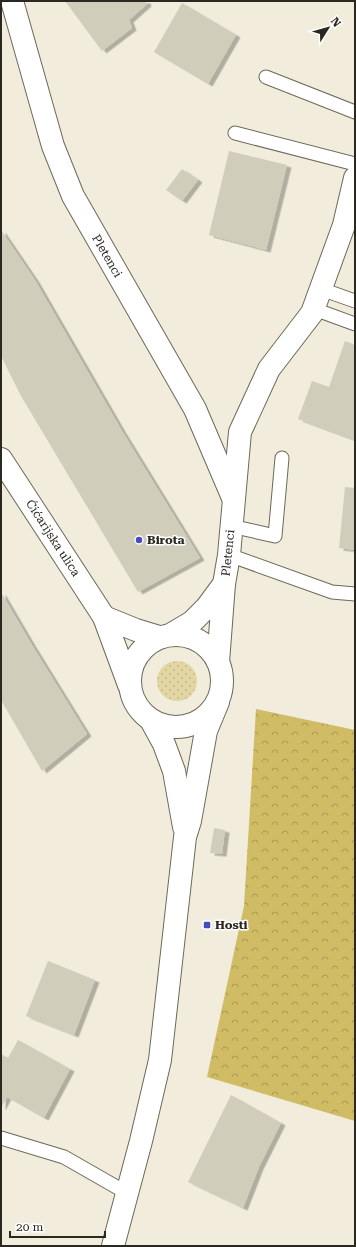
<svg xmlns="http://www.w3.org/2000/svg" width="356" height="1247" viewBox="0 0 356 1247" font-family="'Roboto Serif',serif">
<defs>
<pattern id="grass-dots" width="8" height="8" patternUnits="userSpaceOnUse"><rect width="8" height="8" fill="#e2d6a3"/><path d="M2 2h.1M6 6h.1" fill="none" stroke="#c2b88c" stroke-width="1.8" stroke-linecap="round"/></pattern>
<pattern id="forest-crowns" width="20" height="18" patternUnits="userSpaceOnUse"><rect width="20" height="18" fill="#d1bc66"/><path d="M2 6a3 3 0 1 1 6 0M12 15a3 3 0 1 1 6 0" fill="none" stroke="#aa9954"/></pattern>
<filter id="shadow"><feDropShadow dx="4.5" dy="2.5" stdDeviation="0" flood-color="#0004"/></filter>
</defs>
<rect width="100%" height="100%" fill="#f1ecdb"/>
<circle fill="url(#grass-dots)" cx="177" cy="681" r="20"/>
<polygon fill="url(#forest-crowns)" points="256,709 355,730 355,1121 207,1077 244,906"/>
<g fill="#d1cdbb" filter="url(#shadow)">
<polygon points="65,1 146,1 147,4 129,20 132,28 102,51"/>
<polygon points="182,3 236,35 208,84 154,52"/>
<polygon points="229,151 287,165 266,250 209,235"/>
<polygon points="182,169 198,180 182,201 166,190"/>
<polygon points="1,230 35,280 122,431 200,558 138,592 21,396 1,356"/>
<polygon points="345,341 355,345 355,440 298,419 312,381 329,387"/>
<polygon points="345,487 355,488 355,550 339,548"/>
<polygon points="1,592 32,645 87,734 42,771 1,700"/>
<polygon points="214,828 225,830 222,854 210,853"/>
<polygon points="48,961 95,980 74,1035 26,1016"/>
<polygon points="18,1040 70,1069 44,1118 7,1097 1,1108 1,1054 8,1058"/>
<polygon points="231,1095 281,1123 259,1167 243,1208 188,1182"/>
</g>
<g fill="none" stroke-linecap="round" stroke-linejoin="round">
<defs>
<g id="lane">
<polyline points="266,77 355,112"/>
<polyline points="235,133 355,164"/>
<polyline points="321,289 355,301"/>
<polyline points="314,309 355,324"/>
<polyline points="231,526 275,536 282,458"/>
<polyline points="229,555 332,592 355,594"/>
<polyline points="1,1138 64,1157 127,1193"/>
</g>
<g id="street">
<polyline points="12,1 53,146 73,196 195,409 233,498"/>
<polyline points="1,459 104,617"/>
<polyline points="224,584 229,555 240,432 269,369 312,313 344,225 355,178"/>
<circle cx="176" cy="681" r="46"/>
<polyline points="170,635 192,622 207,607 224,584 218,662"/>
<polyline points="129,685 104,617 136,630 159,637"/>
<polyline points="152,722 164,744 174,771 184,827"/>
<polyline points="113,1246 141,1141 160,1060 185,837 190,821 206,731 218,702"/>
</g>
</defs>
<use href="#lane" stroke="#6c6959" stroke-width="15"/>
<use href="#street" stroke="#6c6959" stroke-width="24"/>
<use href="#lane" stroke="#fff" stroke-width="13"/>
<use href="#street" stroke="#fff" stroke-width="22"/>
</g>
<g fill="#474bc0" stroke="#fff" stroke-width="1.5">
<circle cx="139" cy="540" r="4"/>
<rect x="203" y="921" width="8" height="8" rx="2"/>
</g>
<g text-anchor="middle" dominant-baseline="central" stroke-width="3" stroke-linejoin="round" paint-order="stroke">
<g font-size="12" fill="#2a2821" stroke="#fff">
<text transform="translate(107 256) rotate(60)">Pletenci</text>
<text transform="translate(53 538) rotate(57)">Ćićarijska ulica</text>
<text transform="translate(228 553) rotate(-84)">Pletenci</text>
</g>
<g font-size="12" font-weight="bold" fill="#2a2821" stroke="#fff" text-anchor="start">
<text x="147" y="540">Birota</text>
<text x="215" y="925">Hosti</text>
</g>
</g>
<rect width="356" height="1247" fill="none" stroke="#2a2821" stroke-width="4"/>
<g transform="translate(328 28) rotate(53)" stroke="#ffffff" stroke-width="3" paint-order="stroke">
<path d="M0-3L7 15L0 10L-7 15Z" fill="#2a2821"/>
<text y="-6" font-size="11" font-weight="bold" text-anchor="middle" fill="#2a2821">N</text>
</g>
<path d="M10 1231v6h95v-6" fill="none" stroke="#2a2821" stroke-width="2"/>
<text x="16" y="1231" font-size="12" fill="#2a2821" stroke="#ffffff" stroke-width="3" paint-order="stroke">20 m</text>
</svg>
